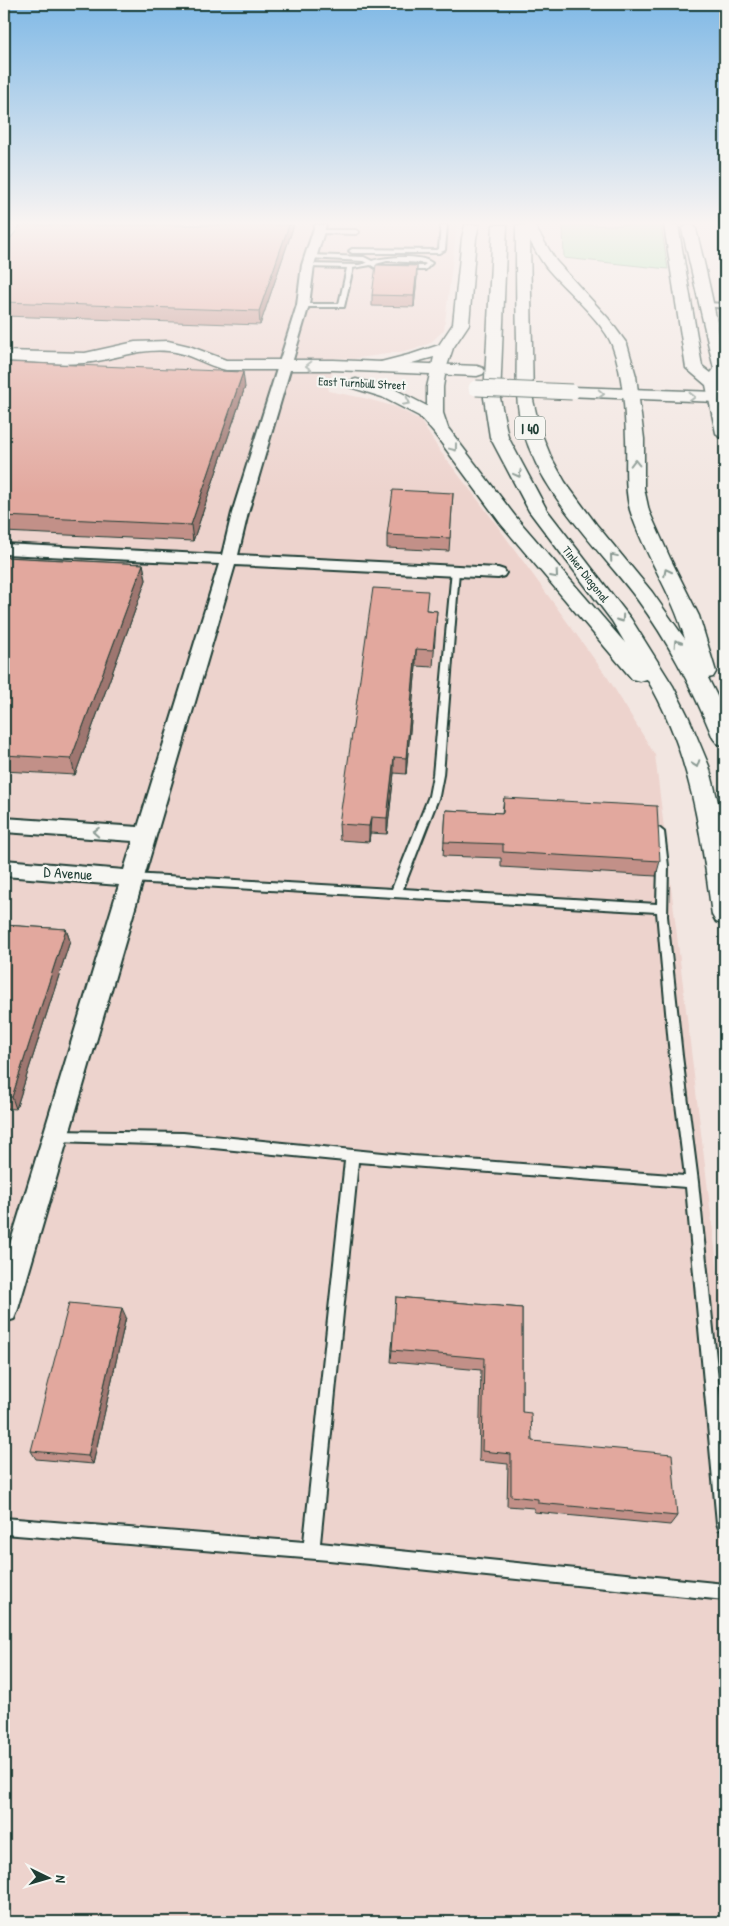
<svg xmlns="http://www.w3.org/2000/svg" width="729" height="1926" viewBox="0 0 729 1926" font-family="'Patrick Hand',sans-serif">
<rect width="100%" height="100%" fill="#f2e6e1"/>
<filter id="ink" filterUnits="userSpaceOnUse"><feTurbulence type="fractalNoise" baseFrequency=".02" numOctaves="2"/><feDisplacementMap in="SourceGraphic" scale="10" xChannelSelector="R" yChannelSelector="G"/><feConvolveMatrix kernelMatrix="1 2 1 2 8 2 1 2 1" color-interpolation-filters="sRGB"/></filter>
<g filter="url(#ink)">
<g fill="#edd3cd">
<polygon points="4,225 457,225 444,330 430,343 413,350 353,359 335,358 328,391 364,398 396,407 420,420 440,451 485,509 608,678 655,755 725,1330 725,1922 4,1922"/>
<polygon points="712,225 725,225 725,272"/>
</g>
<polygon fill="#a4e6af" stroke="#629272" points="563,225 661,225 668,269 564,258"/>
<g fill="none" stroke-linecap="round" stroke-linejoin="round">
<defs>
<g id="lane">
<polygon points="441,225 447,225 445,250 439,253 352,253 349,251 352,249 436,250 439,249"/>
<polygon points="317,230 356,230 359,232 356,234 319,233"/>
<path d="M311 255 364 257 372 261C386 257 420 254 432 263L425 270H379L371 265 353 268 344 307H303L300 305 301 304H339L347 268 308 267 306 264 359 265 367 263 363 261 309 258ZM387 261 424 263 426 264 423 266H380L376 264Z"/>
<polygon points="707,303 725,304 725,308 705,306 705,304"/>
<polygon points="452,569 459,571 443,775 439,796 403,889 657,904 658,866 654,832 659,828 664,832 668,866 667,916 682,1056 698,1182 725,1448 725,1531 719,1529 717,1523 686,1187 358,1162 320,1543 725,1584 725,1600 329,1560 4,1534 4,1518 304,1542 345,1161 183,1145 55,1141 51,1140 49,1136 51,1132 55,1131 183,1133 413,1156 685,1176 670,1056 657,912 132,882 127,878 132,874 392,889 429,796 433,775"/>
</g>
<polygon id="street" points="315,225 326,225 314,265 309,305 248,513 238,555 498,568 504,570 506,573 504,576 498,578 235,565 18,1309 14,1319 4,1322 4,1264 119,885 4,876 4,860 124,870 133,841 4,832 4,818 138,827 219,564 4,554 4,544 222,555 232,513 297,305 302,265"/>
<g id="secondary">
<path d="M168 341 189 346 226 360H334L477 366 483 368 485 371 483 374 477 376 334 370H226C206 366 188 352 168 351 139 348 113 360 84 363 58 365 30 362 4 361V351L85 353 135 342Z"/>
<polygon points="572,387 717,392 723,393 725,397 723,401 717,402 566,396 564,392 566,388"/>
</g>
<path id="primary" d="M664 225H678L702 366 711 373 714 369 682 229 688 225 694 226 696 229C703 259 729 360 722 383L725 396V438L719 437 716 433 706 385 686 368Z"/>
<g id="highway">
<path d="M465 225H479L476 238 469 324 453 348 446 369 443 387V413L448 428 515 516 625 643 612 621 529 511 490 437 484 398 493 225H507L500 398 508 437 547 510 631 619 673 686 689 718 709 766 725 830V925L716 922 712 915C701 833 690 751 647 679L640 681 632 679 501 524 434 433 419 416 382 397 350 387 348 384 350 381 356 379 394 389 427 406V387L434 357 379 372 373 370 371 367 373 364 412 354 439 345 453 324 462 238Z"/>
<path d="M516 225H534L556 261 608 318 627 344 636 376 644 439V488L649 511 670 558 699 616 716 672 713 677 708 678 725 712V746L717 743 713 738C693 689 668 641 637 599 596 545 542 496 523 430 514 400 517 370 517 339 516 301 516 263 516 225ZM530 241C535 250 540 259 546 267 564 289 602 320 612 345 623 374 625 409 626 439 627 463 624 487 630 510 644 555 673 594 685 639L652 592 596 524 565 482 551 457 540 430 533 400Z"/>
</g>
</defs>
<use href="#lane" stroke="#1f3d34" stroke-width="4"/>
<use href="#street" stroke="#1f3d34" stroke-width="4"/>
<use href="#secondary" stroke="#1f3d34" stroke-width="3"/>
<use href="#primary" stroke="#1f3d34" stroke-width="3"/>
<use href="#highway" stroke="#1f3d34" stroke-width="3"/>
<use href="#lane" fill="#f6f6f2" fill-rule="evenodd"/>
<use href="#street" fill="#f6f6f2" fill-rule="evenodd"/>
<use href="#secondary" fill="#f6f6f2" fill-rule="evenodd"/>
<use href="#primary" fill="#f6f6f2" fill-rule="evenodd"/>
<use href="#highway" fill="#f6f6f2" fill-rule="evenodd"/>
<defs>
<polyline id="secondary-bridge" points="476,388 572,392"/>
</defs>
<use href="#secondary-bridge" stroke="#1f3d34" stroke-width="17" stroke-linecap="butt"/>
<use href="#secondary-bridge" stroke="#f6f6f2" stroke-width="15"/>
</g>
<g fill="#c29088" stroke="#1f3d34">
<polygon points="21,225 294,225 260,325 4,316 4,238 11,238"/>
<polygon points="417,277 414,307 372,306 372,295"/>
<polygon points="4,362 245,387 193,541 4,532"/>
<polygon points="453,493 449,551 387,548 387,535"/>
<polygon points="4,557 143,564 146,580 75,775 4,771"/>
<polygon points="426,610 437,611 433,667 416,666 406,774 394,773 387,834 370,833 369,842 340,840 339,824"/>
<polygon points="504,798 660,861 656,876 501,867 501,858 443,856 446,810 502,813"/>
<polygon points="4,925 66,929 70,941 16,1109 4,1108"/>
<polygon points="396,1297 522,1308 522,1412 532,1441 677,1516 670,1525 534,1512 534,1508 507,1506 508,1464 479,1461 481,1370 391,1362"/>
<polygon points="126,1317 93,1464 36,1459 31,1451"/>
</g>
<g fill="#9e766f" stroke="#1f3d34">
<polygon points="289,225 294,225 260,325 259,311"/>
<polygon points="417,266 417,277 414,307 414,296"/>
<polygon points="243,372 245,387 193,541 191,525"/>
<polygon points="143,564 146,580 75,775 71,759"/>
<polygon points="416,649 416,666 406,774 406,758"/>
<polygon points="394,757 394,773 387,834 387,818"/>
<polygon points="371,817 370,833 369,842 369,826"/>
<polygon points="66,929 70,941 16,1109 12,1097"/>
<polygon points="122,1308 126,1317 93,1464 88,1456"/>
</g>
<g fill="#e2a89e" stroke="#1f3d34">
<polygon points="21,225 289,225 259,311 4,302 4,238 11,238"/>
<polygon points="376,265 417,266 414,296 372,295"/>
<polygon points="4,362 243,372 191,525 4,516"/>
<polygon points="393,490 453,493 450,538 387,535"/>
<polygon points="4,557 143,564 71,759 4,755"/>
<polygon points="373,588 428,591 426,610 437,611 433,650 416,649 406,758 394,757 387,818 371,817 369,826 339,824"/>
<polygon points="504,798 657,806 660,861 503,852 503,844 444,842 446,810 503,813"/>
<polygon points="4,925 66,929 12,1097 4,1097"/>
<polygon points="396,1297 522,1308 522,1412 531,1413 532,1441 672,1454 677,1516 538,1503 538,1499 511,1496 511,1454 482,1451 484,1358 392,1350"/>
<polygon points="69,1303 122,1308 88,1456 31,1451"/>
</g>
<defs><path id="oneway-chevron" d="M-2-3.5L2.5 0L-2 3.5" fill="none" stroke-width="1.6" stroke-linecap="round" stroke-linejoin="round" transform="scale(1.25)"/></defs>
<g stroke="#8a9a93">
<use href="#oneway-chevron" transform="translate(309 366) rotate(179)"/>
<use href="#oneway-chevron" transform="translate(601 394) rotate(3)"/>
<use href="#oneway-chevron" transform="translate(692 397)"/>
<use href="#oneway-chevron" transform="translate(407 402) rotate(26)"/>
<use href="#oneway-chevron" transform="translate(454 448) rotate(53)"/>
<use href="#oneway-chevron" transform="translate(635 463) rotate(-91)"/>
<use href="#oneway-chevron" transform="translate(518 474) rotate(62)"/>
<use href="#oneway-chevron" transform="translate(613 557) rotate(-130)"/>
<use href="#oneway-chevron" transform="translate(667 572) rotate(-117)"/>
<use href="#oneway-chevron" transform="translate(555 575) rotate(49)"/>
<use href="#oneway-chevron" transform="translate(621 619) rotate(55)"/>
<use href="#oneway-chevron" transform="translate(677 643) rotate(-122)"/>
<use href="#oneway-chevron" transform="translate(696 764) rotate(71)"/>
<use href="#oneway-chevron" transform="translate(96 832) rotate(-176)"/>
</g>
</g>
<linearGradient id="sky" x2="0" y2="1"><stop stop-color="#80b9e6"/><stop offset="0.45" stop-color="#f9f4f2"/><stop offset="1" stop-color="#f9f4f2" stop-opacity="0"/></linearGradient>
<rect width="729" height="495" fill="url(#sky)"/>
<g text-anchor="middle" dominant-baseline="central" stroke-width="4.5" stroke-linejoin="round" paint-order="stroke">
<g font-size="12" fill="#1f3d34" stroke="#f6f6f2">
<text transform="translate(362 383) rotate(3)">East Turnbull Street</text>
<text transform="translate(586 574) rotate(52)">Tinker Diagonal</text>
</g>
<rect fill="#f6f6f2" stroke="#60746d" stroke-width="1" x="515" y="416.5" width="30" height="23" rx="4"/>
<g font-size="14" font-weight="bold" fill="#1f3d34">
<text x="530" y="428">I 40</text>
</g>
<g font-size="15" fill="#1f3d34" stroke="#f6f6f2">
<text transform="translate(68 873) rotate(4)">D Avenue</text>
</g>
</g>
<rect width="729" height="1926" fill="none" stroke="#f6f6f2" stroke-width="20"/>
<rect x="10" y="10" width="709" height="1906" fill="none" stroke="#1f3d34" stroke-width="2" filter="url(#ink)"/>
<g transform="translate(48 1878) rotate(95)" stroke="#f6f6f2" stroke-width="4" paint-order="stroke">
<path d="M0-4L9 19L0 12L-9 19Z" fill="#1f3d34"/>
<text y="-8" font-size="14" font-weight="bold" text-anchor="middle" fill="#1f3d34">N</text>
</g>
</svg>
